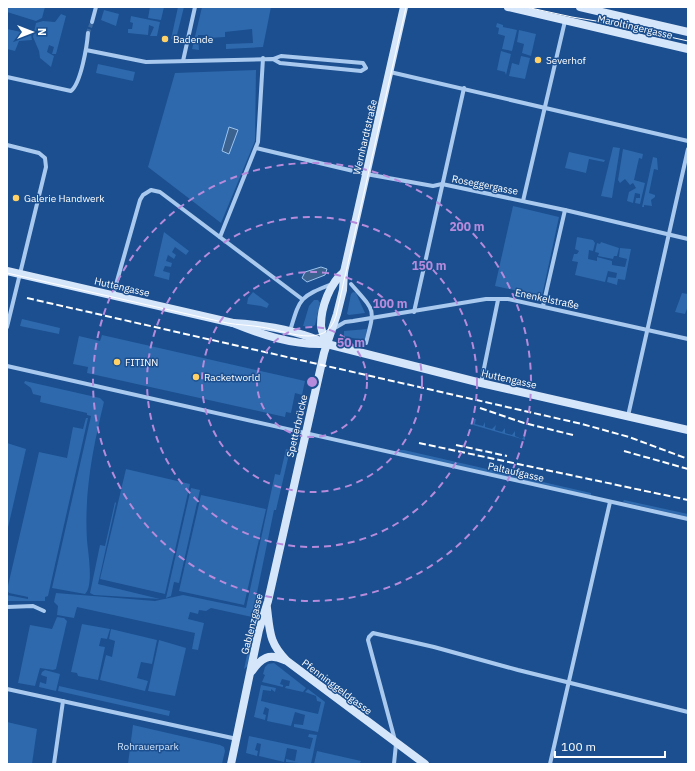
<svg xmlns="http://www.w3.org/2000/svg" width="695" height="771" viewBox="0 0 695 771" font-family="'IBM Plex Sans',sans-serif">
<rect width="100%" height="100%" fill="#1b4f8f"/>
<g fill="#2e69ad">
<path d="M7 7H45L42 18 36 21C26 18 17 15 7 12Z"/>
<polygon points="150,7 164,7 161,20 148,18"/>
<polygon points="178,7 184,7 176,39 171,39"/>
<polygon points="202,7 219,8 219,7 271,7 263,47 226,49 226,44 253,43 252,29 225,32 225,37 209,38 208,35 198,35 199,50 192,49"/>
<polygon points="104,10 119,14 116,26 101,20"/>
<polygon points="61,14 66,16 56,54 52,54 54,47 49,45 47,52 54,56 51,67 40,58 39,51 33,37 36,23 43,21 55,22"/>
<polygon points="131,16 160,22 157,36 150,36 154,27 149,25 148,35 128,33 128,29 132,29 133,23 130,22"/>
<polygon points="497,23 503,25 503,27 517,30 512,51 502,49 505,36 498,34 499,28 496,27"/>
<polygon points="7,29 31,34 32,40 19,41 15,51 7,49"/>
<polygon points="519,30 536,34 531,56 522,53 524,44 517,42"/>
<polygon points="501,51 511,54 506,75 505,72 497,70"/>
<polygon points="521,56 530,58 525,79 509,76 512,63 519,65"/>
<polygon points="98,64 135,72 133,81 96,73"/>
<polygon points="256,70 255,141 221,223 148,167 175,73"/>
<polygon points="613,147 620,148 612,198 601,196"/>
<polygon points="623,149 643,154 642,159 639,158 634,180 645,183 640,204 635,203 636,198 640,198 640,194 635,193 633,203 627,201 629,192 636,188 633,183 630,185 625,179 620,183 618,180"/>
<polygon points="569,152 605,160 604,162 589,159 586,173 565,168"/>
<polygon points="653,157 657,158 658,170 654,169 649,193 655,195 655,197 651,200 652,206 644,205 644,207 642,207"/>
<polygon points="513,206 559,217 542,296 495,286"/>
<polygon points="164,232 189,251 186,255 175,247 172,252 176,255 174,259 168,255 166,261 172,263 171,267 165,266 163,271 170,273 169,280 154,276"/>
<polygon points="577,237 593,240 595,243 593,251 589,250 588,259 597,261 597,257 612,261 612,265 625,267 627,259 619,257 620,248 631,249 625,280 618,279 617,285 607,282 608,277 616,278 617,273 608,271 605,282 575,275 578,262 572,261 574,254 577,254 579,251 575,249"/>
<polygon points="601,242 619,248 617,256 614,256 613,259 598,256 599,253 595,252 597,243 600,244"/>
<polygon points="253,292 269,304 267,308 261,306 247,304 248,298"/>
<polygon points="353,292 356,293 365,313 349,315 347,314 351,294"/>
<polygon points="682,293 688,294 688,306 685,314 675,312"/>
<polygon points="314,300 318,300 320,303 315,325 312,327 303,326 309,306"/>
<polygon points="22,319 60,328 59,334 20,326"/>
<polygon points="367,329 365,341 344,336 344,331"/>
<polygon points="102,335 305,381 302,395 295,393 291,413 286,412 285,417 87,373 88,367 73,364 79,336 100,341"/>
<path d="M25 381 100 398 104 402C93 447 84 493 87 540 88 552 94 586 85 594L52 588 91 416 87 415V413L40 402 41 396 33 394 31 388 24 383Z"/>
<polygon points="86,418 88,418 48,596 45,597 45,601 7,601 7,595 28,599 28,597 9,593 7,590 39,452 67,458 73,427 83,429"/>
<polygon points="474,419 476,419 475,424 483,426 485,422 485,427 492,429 496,425 495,430 502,432 505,428 505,433 512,435 515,431 515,436 522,439 525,435 525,440 473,425"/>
<polygon points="7,443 26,449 7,532"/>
<polygon points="286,449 290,450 276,510 274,510 252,617 211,608 206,611 199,610 198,614 190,612 188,619 204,623 198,650 192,649 195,633 77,607 74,618 57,615 58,606 54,602 56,593 155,601 183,595 246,608 275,474 280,475"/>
<polygon points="397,450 404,450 591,493 591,496 395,452"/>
<polygon points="126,469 190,484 165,594 100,579"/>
<polygon points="191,488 200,490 179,583 174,582 171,596 166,598"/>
<polygon points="201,495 266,509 244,605 179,591"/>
<polygon points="624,500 688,514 688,517 623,502"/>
<polygon points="115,502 116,503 98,584 160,599 94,595 90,593 100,545 105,546"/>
<polygon points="258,604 260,604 249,665 244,669"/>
<polygon points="57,617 64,618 67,621 56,669 53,670 40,668 35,686 18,683 30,625 52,629"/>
<polygon points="82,624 110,629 107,639 101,638 99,646 105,647 98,680 78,676 77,673 71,672"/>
<polygon points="111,629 157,640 152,664 141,662 137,678 148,681 145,691 100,680 106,655 112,657 115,641 109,639"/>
<polygon points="159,640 186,648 175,696 148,691"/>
<polygon points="274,663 306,688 303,692 285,688 286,686 289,686 290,681 282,679 280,684 283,685 283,687 262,682 265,675 263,674 265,667 268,664"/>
<polygon points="45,670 60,674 56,691 39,687 40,682 46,684 47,677 41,675 42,672"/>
<polygon points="261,685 276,688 275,692 271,689 271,691 263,690 261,701 318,714 321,702 317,701 316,696 305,692 308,689 325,702 318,732 294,727 294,724 303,725 305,715 295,712 291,726 267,721 269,709 265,707 263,714 266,715 265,720 254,717"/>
<polygon points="59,686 170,711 169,716 58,691"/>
<polygon points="7,722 37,729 32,764 7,764"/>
<polygon points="133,725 220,745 224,747 225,751 222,764 128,764"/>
<polygon points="309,734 317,735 311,764 286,762 286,759 295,761 297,750 287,748 284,762 259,756 261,744 257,743 255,750 258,751 257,756 246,753 249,736 310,749 313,738 308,737"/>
<polygon points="317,751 361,761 360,763 363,764 314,764"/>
</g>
<g fill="#3c6290" stroke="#9cc4f0">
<polygon points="229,127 238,130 229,154 222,151"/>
<polygon points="321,267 327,269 325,275 307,282 302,278 305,272"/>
</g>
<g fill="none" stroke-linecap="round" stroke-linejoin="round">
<polyline stroke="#3d69a0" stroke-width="4" stroke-dasharray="4 2" stroke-linecap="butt" points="88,33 92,22"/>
<g stroke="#a9c9ee" stroke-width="4">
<polyline points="92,22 96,7"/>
<polyline points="86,50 146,62 273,59 281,56 363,63 366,68 361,71 280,63 273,59"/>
<polyline points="183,61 195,7"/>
<polyline points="390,72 688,141"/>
<path d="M7 77 71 91C81 83 87 46 88 33"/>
<polyline points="7,145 39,153 45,158 46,167 7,327"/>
<polyline points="256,148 366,174 433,186 442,184 565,210 688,239"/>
<polyline points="523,201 565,21"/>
<polyline points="220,237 258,142 263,58"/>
<path d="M351 284C376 313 375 307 366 343"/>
<polyline points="113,295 140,200 143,195 151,190 160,192 302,299"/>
<polyline points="543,306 565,210"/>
<polyline points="414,312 464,88"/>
<polyline points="333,329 345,322 353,321 486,299 508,299 688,339"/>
<path d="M290 331C300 298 299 297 332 284"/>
<polyline points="7,366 688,519"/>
<polyline points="481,383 498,300"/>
<polyline points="628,416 688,149"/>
<polyline points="7,607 33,606 44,611"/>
<polyline points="7,689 237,739"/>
<polyline points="54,764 63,701"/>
<polyline points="394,764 396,744 368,640 369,637 373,633 434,647 518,670 688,712"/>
<polyline points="550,764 610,502"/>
</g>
<g stroke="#d6e6fa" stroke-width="8">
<polyline points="508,7 688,49"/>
<polyline points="580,7 688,32"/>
<path d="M7 271 233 323C263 335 292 345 324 344"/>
<path d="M233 323C266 325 297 330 327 344L481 383 688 430"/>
<path d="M327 344C325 338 321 331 321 325 321 307 330 283 344 272"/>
<path d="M267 608C270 632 269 643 287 661L425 764"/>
<path d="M252 671C261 658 269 653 284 660"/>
<polyline points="231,764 259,630 268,601 324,353 337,314 343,290 344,272 404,7"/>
</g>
<g stroke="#fff" stroke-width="1">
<polyline points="526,7 572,17 602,22 688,41"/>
<path d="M7 273 227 323C238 325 249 325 261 327 285 330 326 351 336 316L406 7"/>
</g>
<g stroke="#fff" stroke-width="2" stroke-dasharray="7 3" stroke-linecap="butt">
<polyline points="27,298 582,424 629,437 688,459"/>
<polyline points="480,408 524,423 573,435"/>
<polyline points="419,443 688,500"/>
<polyline points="456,445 507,456"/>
<polyline points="624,451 688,469"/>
</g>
</g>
<g fill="none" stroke="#b68bdc" stroke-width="2" stroke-dasharray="7 5">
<circle cx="312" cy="382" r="55"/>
<circle cx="312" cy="382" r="110"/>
<circle cx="312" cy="382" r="165"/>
<circle cx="312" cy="382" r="219"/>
</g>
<g fill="#ffd166" stroke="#1b4f8f" stroke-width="1.5">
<circle cx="165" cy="39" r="4"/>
<circle cx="538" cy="60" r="4"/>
<circle cx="16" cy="198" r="4"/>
<circle cx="117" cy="362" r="4"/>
<circle cx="196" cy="377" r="4"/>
</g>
<g text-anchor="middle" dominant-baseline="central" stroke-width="3" stroke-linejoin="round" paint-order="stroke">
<g font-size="10" fill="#fff" stroke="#1b4f8f">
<text transform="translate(635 27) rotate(13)">Maroltingergasse</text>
<text transform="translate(365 137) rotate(-77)">Wernhardtstraße</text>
<text transform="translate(485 185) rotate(11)">Roseggergasse</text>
<text transform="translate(122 287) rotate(13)">Huttengasse</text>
<text transform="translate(547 299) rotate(12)">Enenkelstraße</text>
<text transform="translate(509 379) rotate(13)">Huttengasse</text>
<text transform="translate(297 426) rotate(-77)">Spetterbrücke</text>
<text transform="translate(516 472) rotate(13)">Paltaufgasse</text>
<text transform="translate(252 624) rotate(-76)">Gablenzgasse</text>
<text transform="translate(337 687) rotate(37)">Pfenninggeldgasse</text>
</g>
<g font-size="10" fill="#fff" stroke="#1b4f8f" text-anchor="start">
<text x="173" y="39">Badende</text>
<text x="546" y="60">Severhof</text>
<text x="24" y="198">Galerie Handwerk</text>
<text x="125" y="362">FITINN</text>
<text x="204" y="377">Racketworld</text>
</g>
<g font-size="10" fill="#cfe3fa" stroke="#1b4f8f">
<text x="148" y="746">Rohrauerpark</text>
</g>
</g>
<circle cx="312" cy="382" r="6" fill="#b68bdc" stroke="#1b4f8f" stroke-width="2"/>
<g font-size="12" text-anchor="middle" font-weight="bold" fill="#b68bdc" stroke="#1b4f8f" stroke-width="3" stroke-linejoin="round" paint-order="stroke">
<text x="467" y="231">200 m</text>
<text x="429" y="270">150 m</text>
<text x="390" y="308">100 m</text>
<text x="351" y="347">50 m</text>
</g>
<rect width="695" height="771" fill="none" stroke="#ffffff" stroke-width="16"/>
<g transform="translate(32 32) rotate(90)" stroke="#1b4f8f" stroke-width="3" paint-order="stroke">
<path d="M0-3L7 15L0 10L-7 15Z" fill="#ffffff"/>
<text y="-6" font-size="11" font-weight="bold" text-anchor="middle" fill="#ffffff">N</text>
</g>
<path d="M555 751v6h110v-6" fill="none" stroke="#ffffff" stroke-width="2"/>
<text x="561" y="751" font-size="12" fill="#ffffff" stroke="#1b4f8f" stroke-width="3" paint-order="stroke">100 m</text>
</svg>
